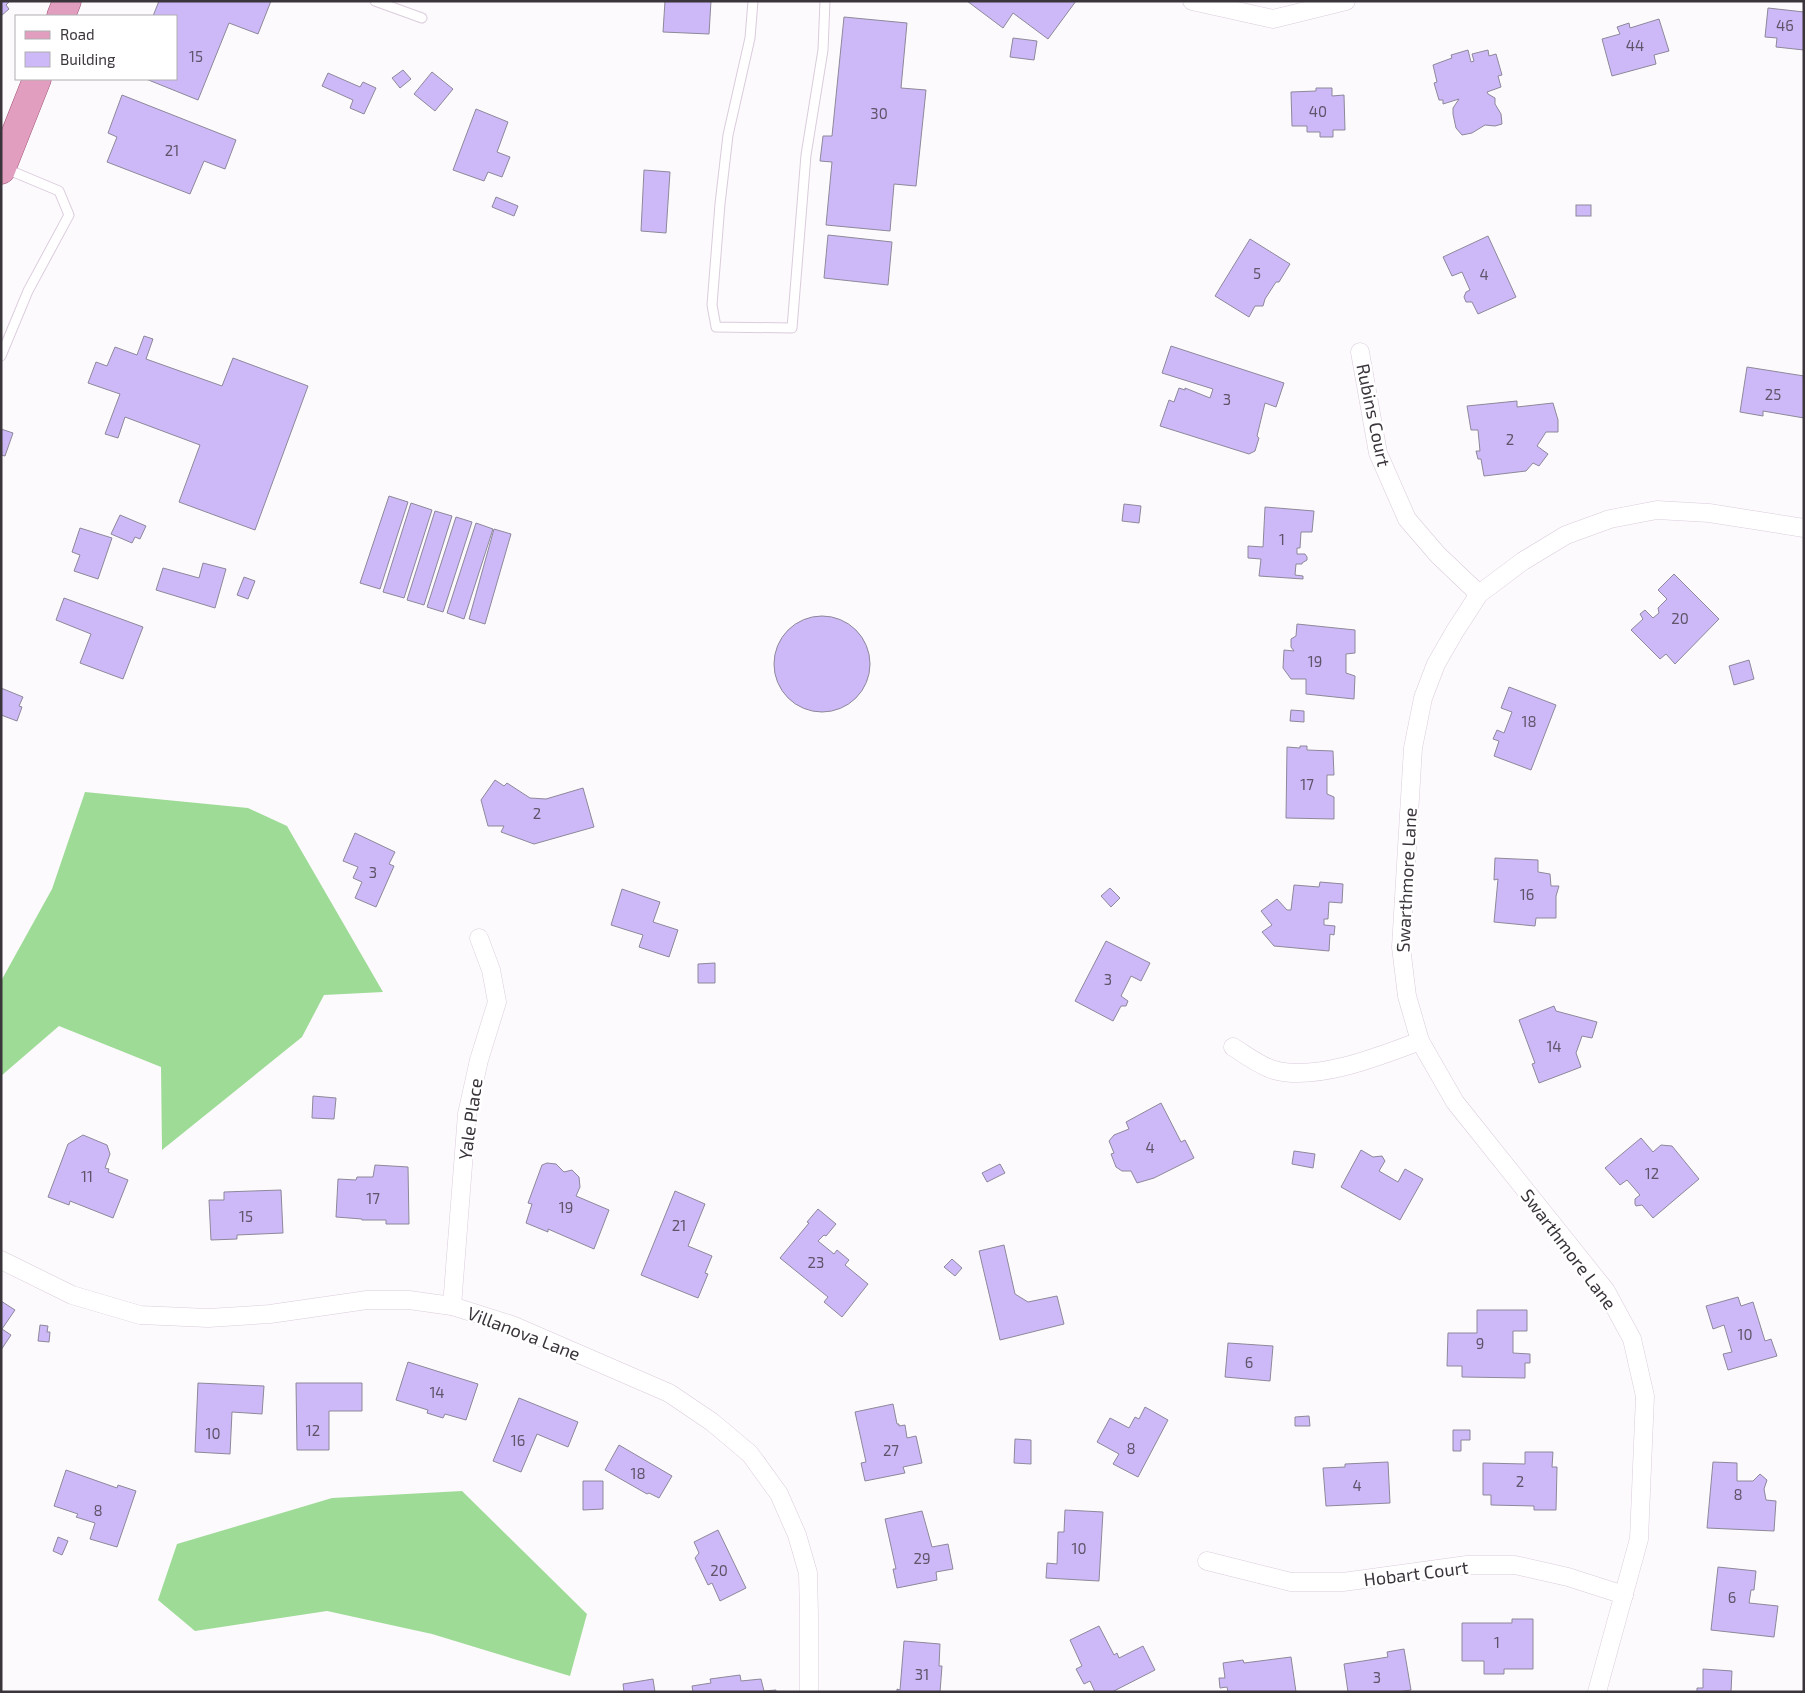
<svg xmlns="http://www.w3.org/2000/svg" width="1805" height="1693" viewBox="0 0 1805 1693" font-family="'Exo 2',sans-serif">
<rect width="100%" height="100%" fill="#fdfafd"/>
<g fill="#9edb97">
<polygon points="85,792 248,808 287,826 383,992 324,995 302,1037 162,1150 161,1067 59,1026 1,1076 1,981 52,889"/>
<polygon points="462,1491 587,1614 570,1676 432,1634 327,1611 195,1631 158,1600 177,1544 332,1498"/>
</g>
<g fill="#cdb9f8" stroke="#8d889a">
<polygon points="1,1 10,1 6,5 9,9 1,16"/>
<polygon points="159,1 271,1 258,34 229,23 198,100 146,79 176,79 176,16 153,16"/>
<polygon points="665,1 711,1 709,34 663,32"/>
<polygon points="967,1 1076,1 1048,39 1013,13 1003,28"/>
<polygon points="1768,8 1804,12 1804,50 1776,47 1777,38 1765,37"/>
<polygon points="844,17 907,23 901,88 926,90 916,186 894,184 890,231 826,225 832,162 820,161 823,136 832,136"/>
<polygon points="1659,19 1669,51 1654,55 1656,64 1612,76 1602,39 1620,34 1617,27 1629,23 1630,28"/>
<polygon points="1013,38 1037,41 1034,60 1010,57"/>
<polygon points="1468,50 1471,62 1474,61 1472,54 1488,50 1489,56 1496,54 1502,75 1498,76 1501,87 1487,92 1488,94 1495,98 1495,104 1501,114 1502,124 1495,126 1485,125 1472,133 1462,135 1456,128 1453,114 1453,108 1459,99 1443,104 1443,100 1439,100 1434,83 1437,82 1433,65 1452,58 1451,55"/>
<polygon points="403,70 411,79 400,88 392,78"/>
<polygon points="432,72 453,89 435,111 414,94"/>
<polygon points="328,73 360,87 363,82 376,88 364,114 350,108 353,100 322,86"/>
<polygon points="1316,88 1332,88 1332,96 1344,95 1345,130 1333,130 1333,137 1320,137 1320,132 1307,132 1307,126 1292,126 1291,92 1316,91"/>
<polygon points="122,95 236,140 225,169 204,161 190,194 107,162 117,137 108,133"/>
<polygon points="476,109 508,122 497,152 510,157 502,177 488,172 484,181 453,170"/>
<polygon points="644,170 670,172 666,233 641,231"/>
<polygon points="496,197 518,206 514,216 492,207"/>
<rect x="1576" y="205" width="15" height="11"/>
<polygon points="828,235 892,242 888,285 824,278"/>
<polygon points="1488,236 1516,297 1478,314 1472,302 1466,302 1464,297 1466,292 1470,290 1462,272 1452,276 1443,257"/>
<polygon points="1250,239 1290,264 1279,282 1276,282 1265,299 1263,306 1255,306 1249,317 1215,296"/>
<polygon points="144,336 153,339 146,359 222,386 233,358 308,386 255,530 179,502 200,445 125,417 118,438 105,434 120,394 88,383 96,362 107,366 115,347 137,355"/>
<polygon points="1171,346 1284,383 1276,407 1265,403 1257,436 1259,438 1255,451 1249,454 1160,426 1169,400 1174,402 1179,388 1185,390 1185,388 1210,398 1213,389 1162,373"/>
<polygon points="1747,367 1804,376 1804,418 1763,411 1763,416 1740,412"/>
<polygon points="1517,401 1517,407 1553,403 1558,420 1558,432 1546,432 1537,446 1548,454 1539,466 1533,463 1526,471 1484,476 1481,459 1478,459 1476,451 1480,451 1478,430 1471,430 1467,406"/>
<polygon points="1,429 13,433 5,456 1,455"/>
<polygon points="389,496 408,502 380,589 360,583"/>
<polygon points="411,503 432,510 404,598 383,592"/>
<polygon points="1124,504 1141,506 1139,523 1122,521"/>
<polygon points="1265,507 1314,511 1312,532 1301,532 1300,548 1297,548 1297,554 1305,554 1307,557 1307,560 1302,563 1302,564 1296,564 1295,575 1303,576 1303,579 1259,576 1261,559 1248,558 1248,546 1263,547"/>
<polygon points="435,511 452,516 424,605 407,600"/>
<polygon points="120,515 146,526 140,539 135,537 132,543 111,534"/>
<polygon points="456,517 472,522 443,612 427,607"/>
<polygon points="476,523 493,529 464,619 447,613"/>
<polygon points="80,528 112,538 98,579 74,571 80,555 72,552"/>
<polygon points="494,529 511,534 485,624 469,619"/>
<polygon points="203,563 226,569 215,608 156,590 163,568 199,578"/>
<polygon points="1674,574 1719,619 1675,664 1666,654 1660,659 1631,630 1643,619 1640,614 1645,610 1653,618 1659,613 1658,608 1667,599 1658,590"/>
<polygon points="244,577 255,581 248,599 237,595"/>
<polygon points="64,598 143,627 123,679 80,663 91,634 56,620"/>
<circle cx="822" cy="664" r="48"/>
<polygon points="1297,624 1355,630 1355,653 1346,654 1346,673 1355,676 1354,699 1306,694 1306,679 1291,679 1283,668 1284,650 1294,651 1291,647 1291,639 1296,636"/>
<polygon points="1749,660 1754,679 1734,685 1729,666"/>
<polygon points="1509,687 1556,705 1531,770 1494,756 1499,741 1493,739 1497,730 1504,733 1512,712 1501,708"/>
<polygon points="1,688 23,697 19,706 22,707 17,721 1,715"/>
<polygon points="1291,710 1304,711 1304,722 1290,721"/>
<polygon points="1300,746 1307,746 1307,750 1333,751 1334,775 1327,775 1327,794 1334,797 1334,819 1286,818 1287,747 1300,748"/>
<polygon points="495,780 504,786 507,783 530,798 546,799 583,788 594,827 534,844 501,832 504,826 488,826 481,800"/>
<polygon points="355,833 395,852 389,864 394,866 376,907 355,898 362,882 353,878 358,867 343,861"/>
<polygon points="1495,858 1538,860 1538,872 1550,874 1551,886 1559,886 1556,896 1556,918 1536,918 1535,926 1494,922 1498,879 1494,880"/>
<polygon points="1320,882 1343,884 1342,903 1329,902 1328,919 1324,919 1324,925 1335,926 1334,935 1330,934 1329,951 1274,946 1262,932 1272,925 1261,911 1277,899 1287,910 1291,910 1294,885 1319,887"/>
<polygon points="1110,888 1120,898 1111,907 1101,896"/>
<polygon points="622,889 660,902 653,922 678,930 669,957 639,947 643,935 611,925"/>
<polygon points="1106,941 1150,963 1141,981 1131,976 1121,996 1128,1001 1126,1006 1121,1006 1113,1021 1075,1001"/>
<polygon points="715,963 715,983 698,983 698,964"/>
<polygon points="1554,1006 1556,1011 1597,1022 1592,1038 1582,1036 1576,1053 1581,1067 1539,1083 1532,1064 1535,1063 1519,1020"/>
<polygon points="313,1096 336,1098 334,1119 312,1118"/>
<polygon points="1161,1103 1181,1142 1185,1140 1194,1158 1154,1178 1137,1183 1131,1171 1122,1171 1116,1167 1111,1154 1114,1153 1109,1141 1114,1135 1129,1129 1126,1122"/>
<polygon points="83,1135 107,1145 110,1154 105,1168 109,1169 108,1172 128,1180 113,1218 70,1201 69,1205 48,1197 68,1144"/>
<polygon points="1641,1138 1653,1152 1661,1145 1672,1146 1699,1179 1653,1218 1642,1205 1636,1206 1635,1204 1635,1199 1640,1195 1627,1180 1620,1185 1605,1168"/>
<polygon points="1361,1150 1373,1157 1382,1156 1385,1161 1379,1171 1398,1182 1405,1169 1423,1179 1400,1220 1341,1187"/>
<polygon points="1294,1151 1315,1154 1313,1168 1292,1164"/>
<polygon points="547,1163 556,1164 564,1172 572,1170 579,1177 580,1187 576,1196 609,1210 594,1249 548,1229 548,1232 526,1223 532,1204 528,1203 542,1165"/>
<polygon points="1000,1164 1005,1173 987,1182 982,1173"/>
<polygon points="375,1165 408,1167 409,1224 386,1224 386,1220 362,1220 362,1219 336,1217 338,1179 356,1180 357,1177 373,1177"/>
<polygon points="281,1190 283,1233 237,1235 237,1239 211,1240 209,1200 224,1200 224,1192"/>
<polygon points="675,1191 705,1204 688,1246 712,1256 705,1273 708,1274 698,1298 641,1275"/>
<polygon points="818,1209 836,1224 826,1236 824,1235 818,1241 834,1254 837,1250 849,1260 845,1265 868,1284 842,1317 824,1302 828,1297 780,1258 809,1223 807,1222"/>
<polygon points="1004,1245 1015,1294 1028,1302 1057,1296 1064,1324 1000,1340 979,1251"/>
<polygon points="952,1259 962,1268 955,1276 944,1267"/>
<polygon points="1738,1297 1741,1306 1753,1302 1765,1341 1771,1339 1777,1356 1728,1370 1723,1354 1732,1352 1724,1325 1713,1329 1706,1306"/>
<polygon points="1,1301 15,1310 2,1329 11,1335 1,1350"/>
<polygon points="1477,1310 1527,1310 1527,1331 1513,1331 1513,1353 1530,1354 1530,1363 1525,1363 1525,1378 1462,1377 1462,1366 1447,1366 1448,1333 1477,1333"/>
<polygon points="40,1325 48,1326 47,1332 50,1332 49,1342 38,1341"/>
<polygon points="1228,1343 1273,1346 1270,1381 1225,1377"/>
<polygon points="408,1362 478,1384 466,1420 445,1414 443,1418 427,1413 428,1410 396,1400"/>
<polygon points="198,1383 264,1386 262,1414 232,1412 230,1454 195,1452"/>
<polygon points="296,1383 362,1383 362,1411 329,1411 329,1450 297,1450"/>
<polygon points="519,1398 578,1422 568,1447 537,1434 521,1472 493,1461"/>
<polygon points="893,1404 897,1424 899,1424 899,1426 905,1425 907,1438 916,1436 922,1463 903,1467 905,1473 865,1481 861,1463 866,1462 855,1412"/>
<polygon points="1145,1407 1168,1420 1138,1477 1113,1464 1119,1454 1097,1442 1110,1418 1129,1428 1135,1417 1139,1419"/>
<polygon points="1309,1416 1310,1426 1295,1426 1295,1417"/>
<polygon points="1453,1430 1470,1430 1470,1440 1461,1440 1461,1451 1453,1451"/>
<polygon points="1015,1439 1031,1440 1031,1464 1014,1463"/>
<polygon points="619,1445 672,1476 659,1498 649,1493 647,1494 605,1470"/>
<polygon points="1525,1452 1553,1452 1552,1467 1557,1467 1556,1510 1534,1510 1534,1506 1491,1505 1491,1495 1483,1495 1483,1463 1525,1464"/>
<polygon points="1388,1462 1390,1503 1326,1506 1323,1468 1345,1467 1345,1464"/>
<polygon points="1713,1462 1737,1463 1737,1481 1753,1481 1760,1474 1767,1480 1764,1489 1766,1500 1776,1501 1774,1531 1707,1528"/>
<polygon points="66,1470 117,1488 118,1485 136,1491 117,1547 90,1539 95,1523 76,1517 78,1514 54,1506"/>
<polygon points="583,1481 603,1481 603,1509 583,1510"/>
<polygon points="1065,1510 1103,1512 1099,1581 1046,1578 1047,1563 1057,1564 1058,1532 1064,1532"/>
<polygon points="922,1511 932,1547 948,1544 953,1569 936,1572 937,1580 897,1588 893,1569 896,1569 885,1519"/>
<polygon points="718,1530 746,1588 720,1601 712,1583 708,1585 695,1558 699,1553 694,1542"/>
<polygon points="58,1537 68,1541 62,1555 53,1551"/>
<polygon points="1718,1567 1756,1571 1754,1590 1751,1590 1749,1603 1778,1606 1774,1637 1711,1630"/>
<polygon points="1512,1619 1533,1619 1533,1669 1504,1669 1504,1674 1484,1674 1484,1661 1462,1661 1462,1623 1512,1623"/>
<polygon points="1099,1626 1114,1655 1117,1653 1119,1658 1143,1646 1155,1670 1112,1692 1095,1692 1090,1681 1084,1684 1076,1669 1082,1666 1070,1640"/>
<polygon points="904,1641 940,1644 939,1666 942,1666 940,1692 897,1692 897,1689 900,1690"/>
<polygon points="1404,1649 1411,1690 1397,1692 1348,1692 1344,1664 1388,1657 1387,1652"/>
<polygon points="1291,1657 1296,1692 1228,1692 1227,1687 1220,1688 1219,1678 1225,1678 1223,1663 1243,1660 1244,1663"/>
<polygon points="1703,1669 1732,1671 1731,1692 1697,1692 1697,1688 1703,1688"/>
<polygon points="740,1675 741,1681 761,1679 764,1691 776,1690 776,1692 693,1692 692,1686 711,1683 710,1679"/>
<polygon points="653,1679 655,1692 624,1692 623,1684"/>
</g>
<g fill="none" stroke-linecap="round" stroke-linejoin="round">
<defs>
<g id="lane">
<polyline points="375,1 422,18"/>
<polyline points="753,1 750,38 728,135 720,204 712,305 716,327 792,328 806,155 823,50 825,1"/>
<polyline points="1,356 28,291 69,215 59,191 4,168"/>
</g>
<g id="street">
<polyline points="1192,1 1273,19 1346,1"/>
<polyline points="1360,352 1378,453 1407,519 1438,555 1479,594"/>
<path d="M1233 1047C1246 1055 1260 1066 1274 1070 1316 1082 1380 1056 1420 1041"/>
<polyline points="1,1260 72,1295 140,1315 208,1318 270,1314 367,1300 409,1300 452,1306 512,1325 669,1393 712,1422 750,1454 779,1494 797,1535 808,1573 809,1615 809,1692"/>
<polyline points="452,1306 467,1114 479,1060 497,1002 491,970 479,938"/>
<polyline points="1207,1561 1291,1582 1343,1582 1467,1565 1515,1565 1568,1577 1624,1595"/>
<polyline points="1597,1692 1639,1539 1645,1396 1632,1339 1606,1291 1455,1102 1420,1041 1407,996 1401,947 1413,748 1423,698 1436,664 1455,631 1479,594 1523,561 1566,535 1610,519 1657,510 1709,513 1804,528"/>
</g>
<g id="primary">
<polyline points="61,16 67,1"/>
<polyline points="1,170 37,79"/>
</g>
</defs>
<use href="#lane" stroke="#daccdc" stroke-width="11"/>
<use href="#street" stroke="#daccdc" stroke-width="19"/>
<use href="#primary" stroke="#9b4f74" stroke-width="29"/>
<use href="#lane" stroke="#fff" stroke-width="9"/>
<use href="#street" stroke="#fff" stroke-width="18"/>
<use href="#primary" stroke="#e29ebe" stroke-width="28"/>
</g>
<g text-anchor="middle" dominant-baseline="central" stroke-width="5" stroke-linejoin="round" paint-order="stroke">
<g font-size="15" fill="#5f556a">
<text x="1785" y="25">46</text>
<text x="1635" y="45">44</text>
<text x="196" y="56">15</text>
<text x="1318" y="111">40</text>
<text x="879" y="113">30</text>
<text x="172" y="150">21</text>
<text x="1257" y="273">5</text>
<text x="1484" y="274">4</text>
<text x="1773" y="394">25</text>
<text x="1227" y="399">3</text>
<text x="1510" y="439">2</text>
<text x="1282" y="539">1</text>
<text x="1680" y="618">20</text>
<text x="1315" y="661">19</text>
<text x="1529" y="721">18</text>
<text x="1307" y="784">17</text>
<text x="537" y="813">2</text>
<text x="373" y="872">3</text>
<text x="1527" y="894">16</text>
<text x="1108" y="979">3</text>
<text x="1554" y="1046">14</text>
<text x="1150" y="1147">4</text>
<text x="1652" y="1173">12</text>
<text x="87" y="1176">11</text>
<text x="373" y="1198">17</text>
<text x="566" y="1207">19</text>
<text x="246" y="1216">15</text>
<text x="679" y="1225">21</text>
<text x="816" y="1262">23</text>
<text x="1745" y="1334">10</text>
<text x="1480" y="1343">9</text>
<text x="1249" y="1362">6</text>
<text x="437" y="1392">14</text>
<text x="313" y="1430">12</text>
<text x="213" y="1433">10</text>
<text x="518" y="1440">16</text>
<text x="1131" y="1448">8</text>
<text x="891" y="1450">27</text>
<text x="638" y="1473">18</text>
<text x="1520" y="1481">2</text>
<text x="1357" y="1485">4</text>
<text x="1738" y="1494">8</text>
<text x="98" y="1510">8</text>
<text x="1079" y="1548">10</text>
<text x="922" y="1558">29</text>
<text x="719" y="1570">20</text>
<text x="1732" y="1597">6</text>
<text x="1497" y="1642">1</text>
<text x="922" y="1674">31</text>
<text x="1377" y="1677">3</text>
</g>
<g font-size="18" fill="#3a343b" stroke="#fff">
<text transform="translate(1374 415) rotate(78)">Rubins Court</text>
<text transform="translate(1406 880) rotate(-87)">Swarthmore Lane</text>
<text transform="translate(470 1119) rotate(-82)">Yale Place</text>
<text transform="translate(1569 1249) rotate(53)">Swarthmore Lane</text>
<text transform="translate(524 1333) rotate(21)">Villanova Lane</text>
<text transform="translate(1416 1573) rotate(-7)">Hobart Court</text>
</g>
</g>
<rect width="1805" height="1693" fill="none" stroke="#3a343b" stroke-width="5"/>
<rect x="15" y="15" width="162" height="65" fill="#ffffff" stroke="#b0aeb1"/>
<rect x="25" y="31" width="25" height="8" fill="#e29ebe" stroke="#b0aeb1"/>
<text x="60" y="40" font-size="15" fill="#3a343b">Road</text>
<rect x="25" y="52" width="25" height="15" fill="#cdb9f8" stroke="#b0aeb1"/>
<text x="60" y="65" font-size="15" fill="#3a343b">Building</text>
</svg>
